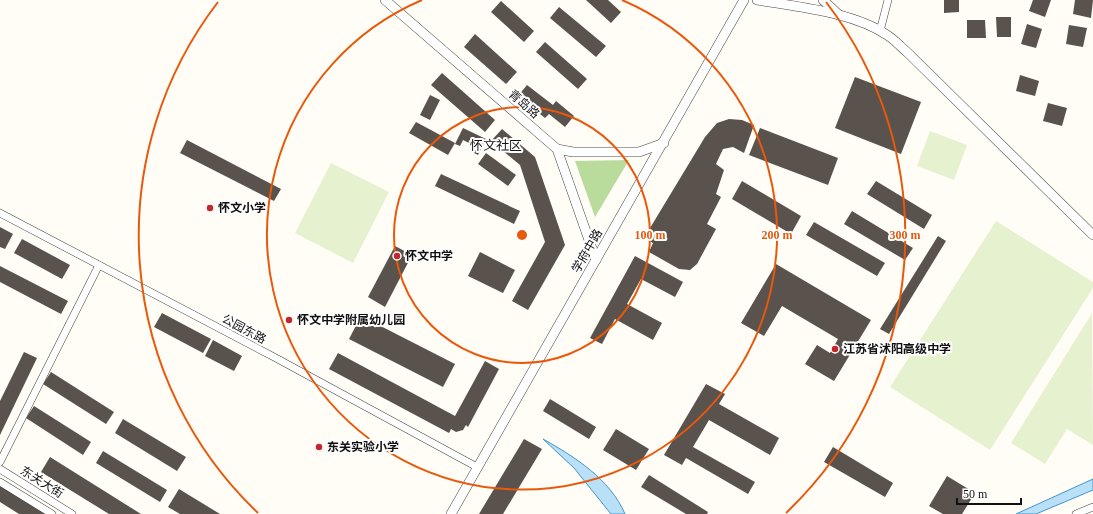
<svg xmlns="http://www.w3.org/2000/svg" width="1093" height="514" viewBox="0 0 1093 514" font-family="'Times New Roman','Noto Sans SC',serif">
<rect width="100%" height="100%" fill="#fffdf5"/>
<polygon fill="#b9dc9c" points="629,160 595,217 575,161"/>
<g fill="#e6f2cf">
<polygon points="930,131 967,145 954,180 917,166"/>
<polygon points="331,163 389,192 353,263 295,233"/>
<polygon points="996,221 1093,282 1093,288 990,450 890,387"/>
<polygon points="1092,313 1093,445 1067,429 1045,464 1011,443"/>
</g>
<g fill="#b9e0f7" stroke="#3f96cf">
<path d="M543 439C575 457 610 479 625 514H611L574 468Z"/>
<polygon points="1093,479 1093,490 1036,514 1016,514"/>
</g>
<g fill="#5a524d">
<polygon points="586,0 608,0 621,12 611,23"/>
<polygon points="944,0 959,0 959,12 944,13"/>
<polygon points="1033,0 1051,0 1045,17 1029,11"/>
<polygon points="1075,0 1093,0 1091,18 1073,14"/>
<polygon points="501,1 534,31 524,42 491,12"/>
<polygon points="559,7 606,46 596,57 550,18"/>
<polygon points="996,17 1011,17 1011,37 997,37"/>
<polygon points="967,20 985,20 986,38 967,38"/>
<polygon points="1027,24 1042,29 1036,48 1021,44"/>
<polygon points="1069,25 1087,28 1083,47 1066,44"/>
<polygon points="475,34 517,72 506,84 464,47"/>
<polygon points="545,42 587,79 578,89 536,52"/>
<polygon points="442,73 495,120 485,132 431,85"/>
<polygon points="1020,75 1039,81 1035,96 1016,91"/>
<polygon points="855,77 921,102 901,154 835,128"/>
<polygon points="527,85 553,105 556,101 574,116 565,127 549,114 545,118 518,96"/>
<polygon points="430,95 440,100 430,120 420,115"/>
<polygon points="1048,103 1067,108 1062,126 1043,121"/>
<polygon points="729,119 742,120 754,125 744,153 733,147 723,149 716,164 724,170 716,194 721,197 707,224 716,229 697,264 690,270 679,269 649,252 653,243 644,238 705,137 717,123"/>
<polygon points="416,122 455,143 448,155 409,133"/>
<polygon points="463,128 486,139 478,155 474,153 477,147 463,140 460,146 455,144"/>
<polygon points="760,128 838,158 828,185 749,155"/>
<polygon points="502,129 535,157 565,245 528,310 512,301 545,242 520,165 491,141"/>
<polygon points="187,140 281,189 274,201 180,153"/>
<polygon points="486,153 516,175 508,186 478,164"/>
<polygon points="441,174 520,211 514,224 435,186"/>
<polygon points="742,181 801,216 791,234 732,199"/>
<polygon points="876,181 932,215 924,229 867,194"/>
<polygon points="852,211 913,248 905,260 844,224"/>
<polygon points="814,222 885,263 877,276 806,235"/>
<polygon points="0,227 13,234 5,249 0,247"/>
<polygon points="938,236 946,241 889,334 880,329"/>
<polygon points="22,239 70,265 62,279 14,253"/>
<polygon points="395,246 412,255 385,307 368,297"/>
<polygon points="480,252 515,270 503,293 468,276"/>
<polygon points="635,256 683,282 675,297 641,279 627,304 662,323 653,340 615,319 602,344 590,338"/>
<polygon points="776,264 871,320 834,381 805,364 817,345 830,353 838,339 782,306 764,336 741,323"/>
<polygon points="0,266 68,301 61,314 0,282"/>
<polygon points="162,313 211,339 203,353 154,327"/>
<polygon points="361,316 455,364 443,387 349,339"/>
<polygon points="213,340 242,356 234,371 205,356"/>
<polygon points="24,352 37,358 0,435 0,401"/>
<polygon points="338,353 455,416 485,361 499,369 468,427 466,425 463,430 456,432 451,429 449,433 329,369"/>
<polygon points="51,372 114,412 106,424 43,384"/>
<polygon points="706,384 725,394 719,404 779,438 770,455 709,420 693,447 755,482 748,494 686,458 682,465 664,455"/>
<polygon points="550,399 596,427 589,439 543,411"/>
<polygon points="34,406 91,442 83,455 26,418"/>
<polygon points="123,419 186,457 177,471 115,433"/>
<polygon points="616,429 649,449 636,470 603,450"/>
<polygon points="524,439 542,449 503,514 479,514"/>
<polygon points="833,447 893,483 885,497 824,462"/>
<polygon points="103,451 167,490 160,502 96,463"/>
<polygon points="50,457 141,514 109,514 41,472"/>
<polygon points="649,475 708,512 707,514 686,514 641,487"/>
<polygon points="947,476 975,493 962,514 943,514 929,506"/>
<polygon points="0,484 46,514 19,514 0,502"/>
<polygon points="179,489 220,514 180,514 168,507"/>
</g>
<g fill="none" stroke-linecap="round" stroke-linejoin="round">
<defs>
<g id="minor">
<polyline points="880,31 888,0"/>
<polyline points="0,213 274,357 477,467"/>
<polyline points="0,462 99,265"/>
<polyline points="0,469 72,514"/>
<polyline points="0,482 52,514"/>
<polyline points="1076,514 1093,507"/>
</g>
<g id="tertiary">
<polyline points="385,0 557,149 596,260"/>
<path d="M757 0C798 7 853 12 887 35 895 40 901 47 908 53L1093 235"/>
<polyline points="823,0 839,15"/>
<polyline points="557,149 573,152 639,152 664,143"/>
<polyline points="451,514 744,0"/>
</g>
</defs>
<use href="#minor" stroke="#444" stroke-width="8"/>
<use href="#tertiary" stroke="#444" stroke-width="10"/>
<use href="#minor" stroke="#fff" stroke-width="7"/>
<use href="#tertiary" stroke="#fff" stroke-width="9"/>
</g>
<g fill="none" stroke="#e8590c" stroke-width="2">
<circle cx="522" cy="235" r="128"/>
<path d="M622 0A255 255 0 1 1 422 0"/>
<path d="M258 513A383 383 0 0 1 218 2M826 2A383 383 0 0 1 786 513"/>
</g>
<g fill="#c4262e" stroke="#fff" stroke-width="1.5">
<circle cx="210" cy="208" r="4"/>
<circle cx="397" cy="256" r="4"/>
<circle cx="289" cy="320" r="4"/>
<circle cx="835" cy="349" r="4"/>
<circle cx="319" cy="447" r="4"/>
</g>
<g text-anchor="middle" dominant-baseline="central" stroke-width="4" stroke-linejoin="round" paint-order="stroke">
<g font-size="12" fill="#111" stroke="#fff">
<text transform="translate(524 104) rotate(41)">青岛路</text>
<text transform="translate(587 251) rotate(-60)">学府中路</text>
<text transform="translate(244 329) rotate(28)">公园东路</text>
<text transform="translate(42 482) rotate(32)">东关大街</text>
</g>
<g font-size="12" font-weight="bold" fill="#111" stroke="#fff" text-anchor="start">
<text x="218" y="208">怀文小学</text>
<text x="405" y="256">怀文中学</text>
<text x="297" y="320">怀文中学附属幼儿园</text>
<text x="843" y="349">江苏省沭阳高级中学</text>
<text x="327" y="447">东关实验小学</text>
</g>
<g font-size="13" fill="#111" stroke="#fff">
<text x="496" y="145">怀文社区</text>
</g>
</g>
<circle cx="522" cy="235" r="6" fill="#e8590c" stroke="#fff" stroke-width="2"/>
<g font-size="12" text-anchor="middle" font-weight="bold" fill="#e8590c" stroke="#fff" stroke-width="4" stroke-linejoin="round" paint-order="stroke">
<text x="650" y="239">100 m</text>
<text x="777" y="239">200 m</text>
<text x="905" y="239">300 m</text>
</g>
<path d="M957 498v6h64v-6" fill="none" stroke="#111111" stroke-width="2"/>
<text x="963" y="498" font-size="12" fill="#111111" stroke="#ffffff" stroke-width="3" paint-order="stroke">50 m</text>
</svg>
